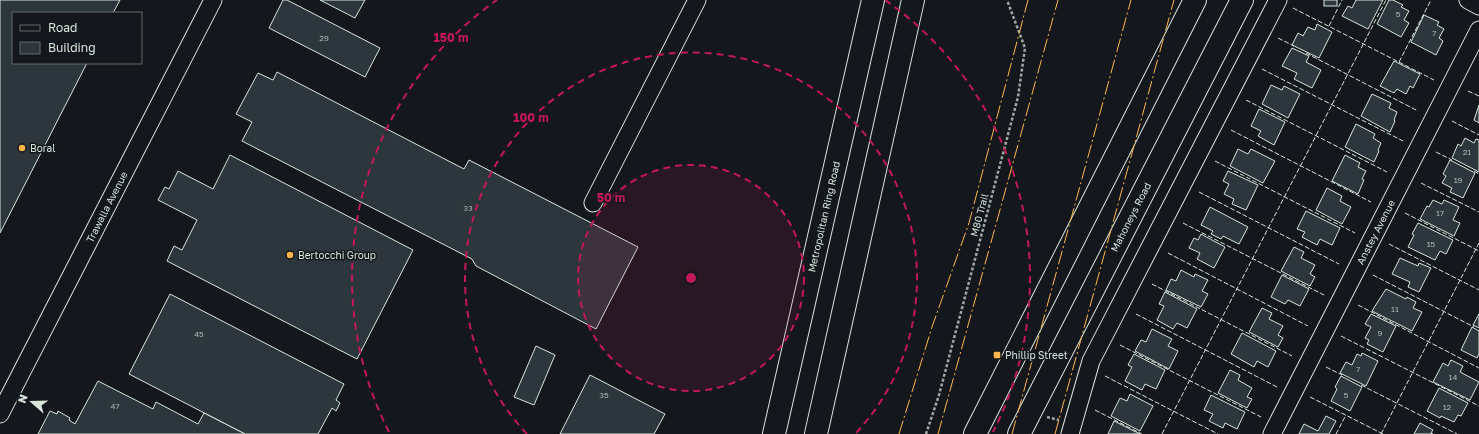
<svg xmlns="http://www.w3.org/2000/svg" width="1479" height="434" viewBox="0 0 1479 434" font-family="'Golos Text',sans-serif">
<rect width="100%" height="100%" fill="#14181c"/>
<g fill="#2c363c" stroke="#d8e6dc">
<polygon points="0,0 120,0 113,13 13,13 13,63 87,63 0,233"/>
<polygon points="283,0 287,0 380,48 365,77 269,28"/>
<polygon points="320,0 365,0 355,18"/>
<rect x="1324" y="0" width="13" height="6"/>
<polygon points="1356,0 1383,0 1368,29 1342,16 1348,6 1352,8"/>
<polygon points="1389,0 1393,0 1403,5 1401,7 1409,11 1404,20 1409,23 1401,37 1377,24"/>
<polygon points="1424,15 1439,22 1437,25 1444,29 1439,38 1443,41 1436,55 1411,42"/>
<polygon points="1317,24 1332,32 1319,58 1292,45 1298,33 1303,36 1308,27 1315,30"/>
<polygon points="1292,48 1309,56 1306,62 1321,70 1312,88 1294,79 1297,73 1282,66"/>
<polygon points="1394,61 1420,74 1413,88 1410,86 1406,94 1397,89 1394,93 1380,86"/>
<polygon points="277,72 464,169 469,160 638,247 596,329 476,266 472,259 242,141 252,122 236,114 258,73 273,80"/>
<polygon points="1271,85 1282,90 1284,86 1300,94 1288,118 1262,104"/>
<polygon points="1372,94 1391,103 1389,108 1397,112 1394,120 1395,121 1390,132 1361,116"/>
<polygon points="1479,105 1479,123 1474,120"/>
<polygon points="1259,109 1285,122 1274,145 1258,136 1261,131 1251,126"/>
<polygon points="1356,124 1375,134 1373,138 1381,143 1378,150 1379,151 1374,162 1345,147"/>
<polygon points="1465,138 1474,143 1476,139 1479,140 1479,172 1452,158 1458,144 1461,146"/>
<polygon points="1238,149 1248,154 1251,149 1275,161 1263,183 1230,166"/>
<polygon points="230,155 413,250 357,359 167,261 174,246 182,250 197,220 158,200 165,187 169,189 178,171 213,189"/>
<polygon points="1345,155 1360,163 1358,167 1366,171 1362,179 1364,180 1358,194 1332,181"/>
<polygon points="1450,160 1475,173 1463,198 1450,192 1452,188 1442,183 1446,176 1443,174"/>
<polygon points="1228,171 1258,185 1246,210 1232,204 1234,199 1224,194 1229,184 1223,181"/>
<polygon points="1327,188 1342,196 1340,201 1351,207 1342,224 1316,210"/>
<polygon points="1433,200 1442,204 1444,200 1459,207 1453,220 1460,223 1454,236 1420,219 1427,206 1429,207"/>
<polygon points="1210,207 1248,227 1239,244 1223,236 1221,239 1211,234 1213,231 1201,225"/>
<polygon points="1306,211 1340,228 1332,245 1320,239 1317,245 1302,237 1305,232 1297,229"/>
<polygon points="1418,223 1453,240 1446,254 1440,251 1435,260 1408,247 1414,235 1412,234"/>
<polygon points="1201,234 1225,247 1214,268 1197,259 1200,253 1189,248 1194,238 1198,240"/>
<polygon points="1294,247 1304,252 1301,258 1315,265 1310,274 1315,277 1310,286 1281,271"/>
<polygon points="1400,258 1418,266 1419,263 1431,268 1419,292 1408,287 1410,282 1392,274"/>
<polygon points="1181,270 1194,277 1195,274 1208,280 1202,291 1208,294 1201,307 1166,290 1171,279 1176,281"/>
<polygon points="1282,275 1309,289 1300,306 1288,300 1285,304 1271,297"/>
<polygon points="1386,289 1406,299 1407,297 1416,302 1413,308 1422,312 1412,331 1372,311"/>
<polygon points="1165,292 1197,309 1187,328 1177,323 1173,329 1157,320 1164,306 1159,304"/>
<polygon points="170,294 344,384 336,400 340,403 336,411 332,408 318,434 245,434 129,374"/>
<polygon points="1262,308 1272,313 1269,319 1283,326 1278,335 1283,338 1278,347 1249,332"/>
<polygon points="1371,314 1396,326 1383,352 1367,344 1369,340 1365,338 1371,327 1365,324"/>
<polygon points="1479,314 1479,328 1473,325"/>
<polygon points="1472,327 1479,331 1479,354 1477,358 1461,350"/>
<polygon points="1152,329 1172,339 1168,346 1178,351 1169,369 1135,351 1141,340 1146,342"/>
<polygon points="1242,333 1276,351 1268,367 1257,361 1254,367 1231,354"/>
<polygon points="536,346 555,355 534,405 514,397"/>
<polygon points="1362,353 1378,361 1366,386 1340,373 1346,362 1352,365 1357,354 1361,356"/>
<polygon points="1134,354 1165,370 1156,389 1145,384 1142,390 1125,381 1132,367 1128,365"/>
<polygon points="1451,360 1463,366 1460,372 1479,382 1470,400 1433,382 1443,363 1448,366"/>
<polygon points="1230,370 1240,375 1238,380 1252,388 1247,397 1252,399 1247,408 1218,393"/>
<polygon points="590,375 665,414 654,434 560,434"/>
<polygon points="1341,376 1362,387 1350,411 1331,401 1337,389 1335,387"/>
<polygon points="98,381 153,409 156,402 198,424 204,413 245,434 38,434 50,411 57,414 58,411 70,418 69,420 75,424"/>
<polygon points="1439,388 1468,403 1461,416 1458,415 1454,422 1441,416 1440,418 1427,411"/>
<polygon points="1130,394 1153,406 1140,431 1111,416 1120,398 1127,401"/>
<polygon points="1211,395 1245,412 1237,429 1225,423 1223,428 1209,421 1213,414 1204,410"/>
<polygon points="1326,416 1336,421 1329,434 1299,434 1304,424 1318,431"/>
<polygon points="1114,421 1140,434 1108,434"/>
<polygon points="1420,423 1433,430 1431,433 1433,434 1414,434"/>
</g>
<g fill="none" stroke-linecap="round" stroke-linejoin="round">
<defs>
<g id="minor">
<polyline points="1468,0 1479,6"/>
<polyline points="593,203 697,0"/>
<path id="s1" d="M0 414 213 0"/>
<polyline points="1070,434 1091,361 1278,0"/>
<path id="s2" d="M1272 434 1479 30"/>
</g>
<g id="major">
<polyline points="975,434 1195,0"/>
<path id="s3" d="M1019 434 1242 0"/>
</g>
<g id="highway">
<path id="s4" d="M774 434 873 0"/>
<polyline points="816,434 913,0"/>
</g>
</defs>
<use href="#minor" stroke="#d8e6dc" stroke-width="19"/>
<use href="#major" stroke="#d8e6dc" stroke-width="24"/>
<use href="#highway" stroke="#d8e6dc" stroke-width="24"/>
<g stroke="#9da8a2" stroke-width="2.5" stroke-dasharray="3 2" stroke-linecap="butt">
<polyline points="1047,417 1059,420"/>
<polyline points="926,434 939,395 1018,97 1025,48 1007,0"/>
</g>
<use href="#minor" stroke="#14181c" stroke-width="17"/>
<use href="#major" stroke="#14181c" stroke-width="22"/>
<use href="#highway" stroke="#14181c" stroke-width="22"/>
<g stroke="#d8e6dc" stroke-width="1" stroke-dasharray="5 2" stroke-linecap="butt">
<polyline points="1293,8 1434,80"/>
<polyline points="1329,26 1342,0"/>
<polyline points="1278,38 1294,46"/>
<polyline points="1306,53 1418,111"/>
<polyline points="1399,62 1431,0"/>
<polyline points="1262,69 1403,141"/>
<polyline points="1468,91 1479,96"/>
<polyline points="1246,100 1387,172"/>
<polyline points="1452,121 1479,135"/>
<polyline points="1231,130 1371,202"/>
<polyline points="1436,152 1452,160"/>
<polyline points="1215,161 1355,233"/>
<polyline points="1474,171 1479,174"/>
<polyline points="1421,183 1479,212"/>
<polyline points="1199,192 1339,264"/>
<polyline points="1405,213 1479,251"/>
<polyline points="1183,223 1324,295"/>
<polyline points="1389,244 1479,290"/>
<polyline points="1168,253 1308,326"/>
<polyline points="1373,275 1474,327"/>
<polyline points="1152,284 1292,356"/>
<polyline points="1358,305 1479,368"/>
<polyline points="1136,314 1277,387"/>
<polyline points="1341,336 1479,406"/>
<polyline points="1120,345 1261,417"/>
<polyline points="1326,367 1342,375"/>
<polyline points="1105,376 1218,434"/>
<polyline points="1361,385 1457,434"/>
<polyline points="1310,397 1383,434"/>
<polyline points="1095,410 1142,434"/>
<polyline points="1162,434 1386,0"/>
<polyline points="1336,434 1346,415"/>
<polyline points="1381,434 1479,243"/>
</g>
<g stroke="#ffb74d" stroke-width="1" stroke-dasharray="14 3 2 3" stroke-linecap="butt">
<polyline points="899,434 932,327 969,223 1028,0"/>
<polyline points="938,434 1058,0"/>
<polyline points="1012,434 1131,0"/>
<polyline points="1055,434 1174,0"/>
</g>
</g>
<circle cx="691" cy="278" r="113" fill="#c2185b" fill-opacity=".12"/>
<g fill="none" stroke="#c2185b" stroke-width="2" stroke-dasharray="7 5">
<circle cx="691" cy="278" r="113"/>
<path d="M527 434A226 226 0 1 1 855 434"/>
<path d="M389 432A339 339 0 0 1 497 0M885 0A339 339 0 0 1 993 432"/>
</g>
<g fill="#ffb74d" stroke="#14181c" stroke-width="1.5">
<circle cx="22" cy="148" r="4"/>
<circle cx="290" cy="255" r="4"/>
<rect x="993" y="351" width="8" height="8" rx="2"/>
</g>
<g text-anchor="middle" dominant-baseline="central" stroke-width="3" stroke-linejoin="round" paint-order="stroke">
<g font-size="8" fill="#adbab4">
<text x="1398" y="14">5</text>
<text x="1434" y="33">7</text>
<text x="324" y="38">29</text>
<text x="1467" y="152">21</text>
<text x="1458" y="180">19</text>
<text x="468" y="208">33</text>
<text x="1440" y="213">17</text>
<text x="1431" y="244">15</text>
<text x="1395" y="309">11</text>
<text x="1380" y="333">9</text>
<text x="199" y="334">45</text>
<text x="1358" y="369">7</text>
<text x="1453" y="377">14</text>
<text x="604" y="395">35</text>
<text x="1346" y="395">5</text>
<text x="115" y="406">47</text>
<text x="1447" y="407">12</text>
</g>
<g font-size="10" fill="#d8e6dc" stroke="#14181c" text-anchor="start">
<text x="30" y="148">Boral</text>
<text x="298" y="255">Bertocchi Group</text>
<text x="1005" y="355">Phillip Street</text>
</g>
<g font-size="10" fill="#d8e6dc" stroke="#14181c">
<text stroke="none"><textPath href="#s1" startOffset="233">Trawalla Avenue</textPath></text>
<text transform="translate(979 215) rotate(-75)">M80 Trail</text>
<text stroke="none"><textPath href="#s4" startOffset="223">Metropolitan Ring Road</textPath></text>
<text stroke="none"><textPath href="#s3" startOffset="244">Mahoneys Road</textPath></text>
<text stroke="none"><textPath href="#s2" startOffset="227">Anstey Avenue</textPath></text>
</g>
</g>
<circle cx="691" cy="278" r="6" fill="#c2185b" stroke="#14181c" stroke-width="2"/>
<g font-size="12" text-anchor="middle" font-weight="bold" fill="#c2185b" stroke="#14181c" stroke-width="3" stroke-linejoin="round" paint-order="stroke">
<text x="451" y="42">150 m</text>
<text x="531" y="122">100 m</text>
<text x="611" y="202">50 m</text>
</g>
<rect x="12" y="12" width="130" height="52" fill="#14181c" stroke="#626a69"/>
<rect x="20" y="25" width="20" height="6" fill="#14181c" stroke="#626a69"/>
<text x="48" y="32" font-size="12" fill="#d8e6dc">Road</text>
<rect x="20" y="42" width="20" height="12" fill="#2c363c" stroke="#626a69"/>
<text x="48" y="52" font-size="12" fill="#d8e6dc">Building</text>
<g transform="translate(32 402) rotate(290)" stroke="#14181c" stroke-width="3" paint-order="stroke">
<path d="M0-3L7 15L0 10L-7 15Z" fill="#d8e6dc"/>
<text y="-6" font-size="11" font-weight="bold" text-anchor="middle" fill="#d8e6dc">N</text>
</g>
</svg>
